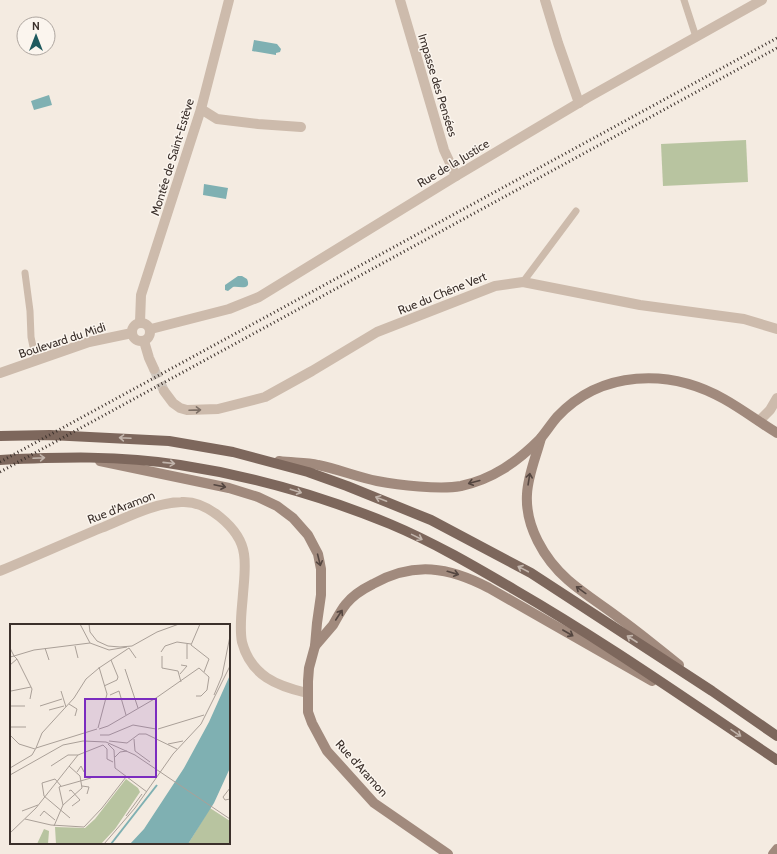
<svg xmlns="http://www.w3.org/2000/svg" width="777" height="854" viewBox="0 0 777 854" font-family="Cabin,sans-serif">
<rect width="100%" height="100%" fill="#f4ebe1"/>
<polygon fill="#b8c4a0" points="746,140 748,182 663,186 661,144"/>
<g fill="#7fb0b2">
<polygon points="254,40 277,44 281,49 280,52 276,53 276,55 252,51"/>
<polygon points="49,95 52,105 34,110 31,101"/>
<polygon points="204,184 228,188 226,199 203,195"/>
<path d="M238 276H242L247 279C252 291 239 286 233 287L228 291 225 290V285Z"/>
</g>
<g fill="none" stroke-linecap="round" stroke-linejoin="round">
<polyline stroke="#cfc6bd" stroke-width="10" stroke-dasharray="10 5" stroke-linecap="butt" points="154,369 164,391"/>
<g stroke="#cdbbac" stroke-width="7">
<polyline points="684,0 696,37"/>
<polyline points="25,273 30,311 31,337 36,361"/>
<polyline points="523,282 576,211"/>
</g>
<g stroke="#cdbbac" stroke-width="10">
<polyline points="400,0 444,150 456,176"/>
<polyline points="545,0 558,43 579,103"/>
<polyline points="201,109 217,119 258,124 301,127"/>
<polyline points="140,322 141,295 201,109 229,0"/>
<circle cx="141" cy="332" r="9"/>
<polyline points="151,329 229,309 259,297 456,176 587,98 762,0"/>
<polyline points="144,341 149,358 154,369"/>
<polyline points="0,373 89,342 132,333"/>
<polyline points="164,391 173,403 180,408 187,410 218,409 265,397 312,371 377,332 495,286 523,282 640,305 744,319 777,329"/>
<polyline points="759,421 770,410 777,398"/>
<path d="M0 571C34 557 67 542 101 528 126 518 153 503 181 502 195 501 209 508 220 517 231 526 242 539 244 554 246 567 244 581 243 594 242 609 239 627 242 642 251 676 277 686 307 693"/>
</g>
<g stroke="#a18a7d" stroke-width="10">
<path d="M541 438C536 457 528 475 527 494 525 526 544 559 568 580 584 594 602 605 619 618 640 633 659 649 679 665"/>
<polyline points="100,461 229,488 258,497 277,506 293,518 308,535 318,554 321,569 321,595 317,623 315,646 309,668 308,681 308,712 312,723 327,751 374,803 448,854"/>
<path d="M279 461C292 463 306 462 318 465 338 469 357 477 377 481 398 485 440 490 461 486 493 479 517 462 540 439 546 432 551 424 557 417 601 370 669 368 724 399 742 409 759 422 777 433"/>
<path d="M315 646C321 639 327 632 333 625 337 618 341 610 346 604 353 595 363 589 373 584 414 561 449 567 489 588L652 681"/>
<polyline points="773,854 777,849"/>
</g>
<g stroke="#7d675c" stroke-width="10">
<polyline points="0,436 50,435 169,441 233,452 308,472 347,486 431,520 531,573 712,691 777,736"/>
<path d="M0 460C60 457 120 455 180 465 252 476 322 496 390 524 433 542 474 566 515 590 605 642 690 702 777 760"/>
</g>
<g stroke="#3b302b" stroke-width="3" stroke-dasharray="1 3" stroke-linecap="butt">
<polyline points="0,462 777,38"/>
<polyline points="0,472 777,48"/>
</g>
</g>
<defs><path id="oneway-shaft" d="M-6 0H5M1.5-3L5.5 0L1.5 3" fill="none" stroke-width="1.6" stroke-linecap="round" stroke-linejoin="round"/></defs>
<use stroke="#7d6f65" href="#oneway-shaft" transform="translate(195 410) rotate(-2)"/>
<g stroke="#c2b5ac">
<use href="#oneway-shaft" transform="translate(125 438) rotate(-177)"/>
<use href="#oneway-shaft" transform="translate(39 458) rotate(-3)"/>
<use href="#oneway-shaft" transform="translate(169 463) rotate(6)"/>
<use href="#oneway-shaft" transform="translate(296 491) rotate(18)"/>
<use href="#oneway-shaft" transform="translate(381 499) rotate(-159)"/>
<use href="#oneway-shaft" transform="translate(417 537) rotate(26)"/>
<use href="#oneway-shaft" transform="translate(523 569) rotate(-152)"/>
<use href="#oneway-shaft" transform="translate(632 639) rotate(-147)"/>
<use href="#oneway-shaft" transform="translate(736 733) rotate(34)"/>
</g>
<g stroke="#544640">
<use href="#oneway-shaft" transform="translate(529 479) rotate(-81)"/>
<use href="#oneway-shaft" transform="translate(474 482) rotate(165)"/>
<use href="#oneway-shaft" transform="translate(220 486) rotate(12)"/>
<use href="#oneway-shaft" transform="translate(319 560) rotate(76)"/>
<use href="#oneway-shaft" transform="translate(453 573) rotate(16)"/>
<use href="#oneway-shaft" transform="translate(581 590) rotate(-144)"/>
<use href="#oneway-shaft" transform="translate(339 615) rotate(-57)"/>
<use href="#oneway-shaft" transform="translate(568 633) rotate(30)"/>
</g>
<g text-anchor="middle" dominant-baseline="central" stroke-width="3" stroke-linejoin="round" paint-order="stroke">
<g font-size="12" fill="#3b302b" stroke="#fbf5ee">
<text transform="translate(438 85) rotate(73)">Impasse des Pensées</text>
<text transform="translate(172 157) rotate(-73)">Montée de Saint-Estève</text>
<text transform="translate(453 163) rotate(-31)">Rue de la Justice</text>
<text transform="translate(442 293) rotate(-22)">Rue du Chêne Vert</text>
<text transform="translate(62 340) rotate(-18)">Boulevard du Midi</text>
<text transform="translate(121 507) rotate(-21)">Rue d'Aramon</text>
<text transform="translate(362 768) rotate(48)">Rue d'Aramon</text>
</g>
</g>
<g transform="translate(10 624)">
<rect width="220" height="220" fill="#f4ebe1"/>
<path d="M116 155 128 164 130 168 105 205 91 220H46L45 203 75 204 85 195ZM200 184 220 197V220H178ZM34 205 39 207 38 220H27Z" fill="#b8c4a0"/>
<path d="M220 51V144L204 179 178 220H120L134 205 174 144 199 98Z" fill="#7fb0b2"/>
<path fill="none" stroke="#7fb0b2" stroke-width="2" d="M101 220 147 161"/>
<path fill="none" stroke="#aaa098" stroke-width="1" d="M70 0 80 19 99 26 117 23M79 0 80 8 87 17 98 22 110 23 122 22 147 8 169 0M190 0 181 21 199 35 194 48M177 20V35M65 22 68 34M0 24 4 32 0 33M35 24 39 36M119 24 126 34M151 28 155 22 167 18 181 20M152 32V44L168 47 171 58M7 35 22 65 20 75M0 41 7 35 4 32 24 26 80 19M115 45 128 84M170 50 177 42 171 41M0 61V86M94 62 107 56 108 53 101 36M1 67 21 63M51 67 56 83M100 71 109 67 116 91M204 71 212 52 220 12M59 80 67 85 65 92M0 82H15M30 82 52 75M39 86 54 82M0 103H16M88 104 97 70 89 43M89 105 98 102 146 74 189 44 199 53 197 66 191 72H186M148 105 194 91M0 111 9 120 25 125M90 111H99L123 101 146 105M124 115 125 127 140 138M99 117 117 119 129 110H136L167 125M98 120 104 126 105 144 137 168M158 120 173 117M26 124 32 109 64 74 76 55 89 44 119 24M105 133 110 128 117 127M41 142 58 131H68M0 144 22 131 26 124 87 105M67 148 71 142 74 148M0 151 53 121 73 117 96 118 125 131 220 195M51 162 45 155 32 159 34 172 60 194M72 162 79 163 77 170M220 164 213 173 215 176 220 175M59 167 61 166 70 176 62 182M53 181 49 163 81 154M12 187 28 181M30 192 34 187 45 196M116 192 132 170M15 195 41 201 74 203 92 184 116 153M44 202 53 181 72 164 70 152 59 142M0 209 26 184 68 131 93 121 97 125V135L103 138M94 220 125 184 163 130 191 100 220 42"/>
<path fill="#7b2cbf" fill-opacity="0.15" stroke="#7b2cbf" stroke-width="2" d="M75 75H146V153H75Z"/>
<rect width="220" height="220" fill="none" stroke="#3b302b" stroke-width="2"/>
</g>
<g transform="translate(36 36)"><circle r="19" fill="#fbf5ee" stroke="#aea6a0"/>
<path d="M0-3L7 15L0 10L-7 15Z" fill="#1f5a5e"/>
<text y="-6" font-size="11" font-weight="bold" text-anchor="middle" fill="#3b302b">N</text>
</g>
</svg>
